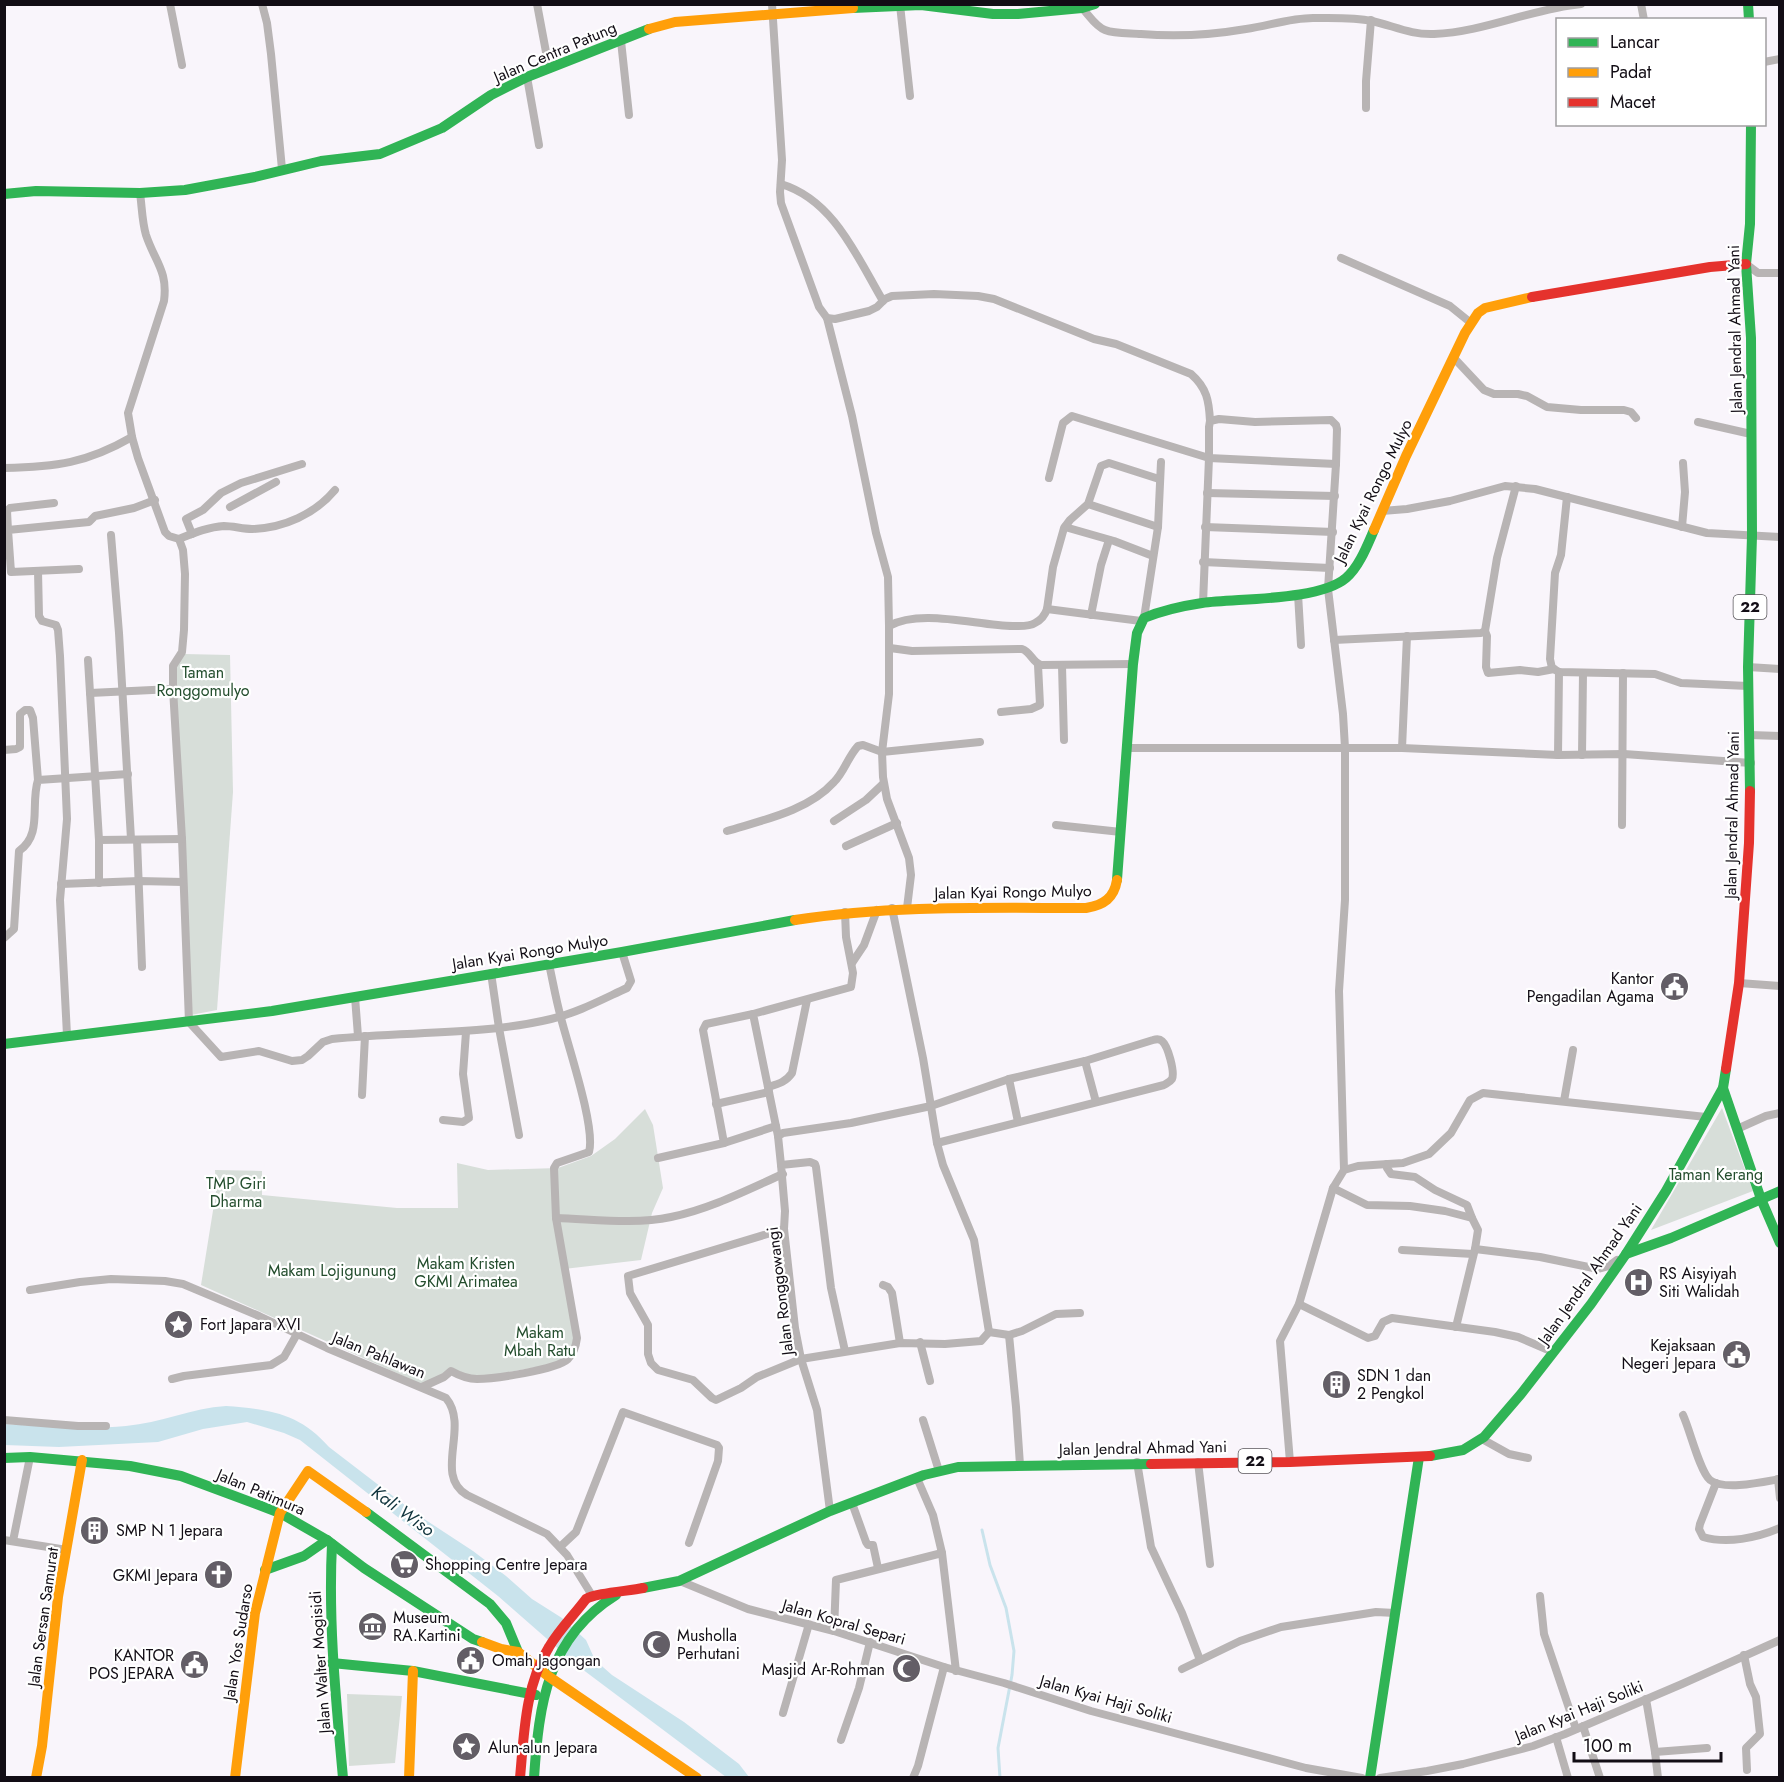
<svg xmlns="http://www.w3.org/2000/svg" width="1784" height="1782" viewBox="0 0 1784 1782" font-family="Jost,sans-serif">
<rect width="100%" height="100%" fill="#f9f5fb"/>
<g fill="#d7ded9">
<polygon points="184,654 230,655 233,792 217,1010 191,1015 175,668"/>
<polygon points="1722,1108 1753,1191 1651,1230"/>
<polygon points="645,1109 653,1125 663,1188 652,1213 641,1260 564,1269 576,1338 574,1348 559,1363 477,1378 449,1370 423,1385 201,1285 216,1192 215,1170 262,1171 262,1195 397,1208 458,1208 457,1163 488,1170 558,1168 591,1156 615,1139"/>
<polygon points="347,1694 402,1696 395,1763 349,1766"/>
</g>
<path fill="#c9e3ec" d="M226 1406C268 1409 300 1413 329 1447L415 1513 473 1551 506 1576 532 1599 562 1618 586 1640 595 1660 612 1675 684 1722 739 1764 749 1777H726L578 1666 498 1596 300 1440 284 1433 247 1422 203 1429 158 1442 59 1447 5 1445 4 1424C45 1426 86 1430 126 1426 160 1423 192 1408 226 1406Z"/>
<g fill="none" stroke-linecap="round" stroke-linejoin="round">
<polyline stroke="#c9e3ec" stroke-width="3" points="982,1530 990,1565 1006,1608 1014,1651 1012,1675 998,1748 1000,1778"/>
<g stroke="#b8b4b4" stroke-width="8">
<polyline points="170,4 182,65"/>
<polyline points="262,4 267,23 271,54 282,169"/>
<polyline points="537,4 549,68"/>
<path d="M772 4 782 160 780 192 781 203 819 307 827 318 835 319 869 311 877 307 885 299 892 296 934 294 978 296 994 299 1094 339 1116 344 1191 374C1207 388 1209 401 1210 421"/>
<polyline points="1641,4 1644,20"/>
<polyline points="900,5 910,96"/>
<path d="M1082 8C1089 15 1095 26 1105 30 1115 34 1130 33 1141 34 1176 37 1211 35 1246 29 1268 26 1290 18 1313 18 1331 18 1354 17 1372 21 1394 26 1411 35 1434 34 1484 32 1531 9 1581 4"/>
<polyline points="621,41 629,115"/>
<polyline points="1764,62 1780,59"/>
<polyline points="527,77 539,145"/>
<polyline points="1366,108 1366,81 1371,20"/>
<path d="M781 184C834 200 857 257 883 301"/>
<path d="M140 193C142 207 142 222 146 235 155 262 168 271 164 301L128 413 132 437 138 458 165 532 169 536 179 539 183 550 185 574 184 630 182 652 173 666V689L182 839 189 1022 221 1057 259 1051 292 1061 302 1060 308 1056 323 1042 332 1039C405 1031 479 1036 551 1019 577 1013 603 999 627 988L631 981 622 952"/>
<polyline points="1341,258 1450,306 1471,323"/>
<polyline points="1746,264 1758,273 1780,273"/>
<polyline points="827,318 852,416 876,533 888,577 889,626"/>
<polyline points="1454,358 1484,390 1494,394 1518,394 1527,396 1547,407 1581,410 1624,410 1631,412 1636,418"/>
<polyline points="1698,422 1751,434"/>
<path d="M4 468C56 467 87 463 132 437"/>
<polyline points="1049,478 1063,423 1072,416 1209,458 1336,464"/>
<polyline points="1207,493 1335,496"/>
<polyline points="1567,497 1561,555 1555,573 1550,659 1552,668 1559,672 1655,674 1681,683 1748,686"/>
<polyline points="1088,504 1158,527"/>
<polyline points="230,507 276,482"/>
<polyline points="1382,511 1407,509 1450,501 1505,486 1535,489 1707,533 1780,537"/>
<polyline points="1065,527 1114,541 1153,556"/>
<polyline points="1205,527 1333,532"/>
<polyline points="1682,527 1685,492 1683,463"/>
<polyline points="8,530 7,511 10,508 54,503"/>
<polyline points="192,534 186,519 203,510 221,493 241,483 302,464"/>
<polyline points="111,535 119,633 131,839"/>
<path d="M179 539C194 533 208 527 224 526 233 526 243 529 252 529 284 528 315 514 335 490"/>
<polyline points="1203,562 1330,568"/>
<polyline points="79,569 11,572 8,530 89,522 95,516 134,508 155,500"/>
<polyline points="38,571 39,616 42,621 56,625 58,630 60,656 67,819 60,900 67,1035"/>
<polyline points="1298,594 1301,645"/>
<polyline points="1203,603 1209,458 1209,427 1210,421 1219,419 1255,422 1331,420 1336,425 1337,429 1336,464 1328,589 1343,714 1345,748 1345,900 1339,991 1344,1170"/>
<polyline points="1047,609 1141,621"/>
<polyline points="1091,615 1101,565 1109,540"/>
<polyline points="1144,618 1158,527 1161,462"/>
<polyline points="1485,631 1487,636 1486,667 1488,673 1520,670 1538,672 1554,669"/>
<polyline points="1334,640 1481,633 1485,631 1497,558 1516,486"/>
<path d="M890 648 912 651 1022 649C1031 652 1032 662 1041 665L1133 664"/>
<polyline points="88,660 99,840"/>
<polyline points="1062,666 1064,740"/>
<polyline points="1748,667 1780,669"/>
<polyline points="90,693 173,689"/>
<polyline points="1001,712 1031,709 1040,705 1038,665"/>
<polyline points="1750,735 1780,736"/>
<polyline points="1126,748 1402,748 1558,755 1624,754 1751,763"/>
<polyline points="1402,748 1407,636"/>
<polyline points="4,750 16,749 20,747 20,714 25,710 30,710 33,718 38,780"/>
<polyline points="1558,755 1559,672"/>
<polyline points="1582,755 1583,673"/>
<polyline points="834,821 866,800 883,784"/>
<polyline points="1056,825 1121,832"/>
<polyline points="1622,825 1623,673"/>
<path d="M727 831C763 820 808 811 834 782 844 772 848 757 858 746L863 745 882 752 980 742"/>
<polyline points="137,840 142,967"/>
<polyline points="846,846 897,823"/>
<polyline points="99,883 99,840 182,839"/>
<polyline points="61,884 139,881 183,882"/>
<path d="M907 908 911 875 909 858 887 799 883 777 882 752 889 694V626C921 608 978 626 1013 626 1020 626 1029 627 1035 623 1041 620 1045 615 1047 609L1053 567 1064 528 1070 520 1088 504 1101 466 1109 463 1159 479"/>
<path d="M4 938 14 929 19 851C43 834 30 805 38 780L128 774"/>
<polyline points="852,963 864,945 877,910"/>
<polyline points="491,973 499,1028 519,1135"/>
<polyline points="1739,983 1780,986"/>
<polyline points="355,997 358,1036"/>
<polyline points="753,1014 706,1024 703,1030 724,1143 776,1126"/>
<polyline points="1085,1061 1096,1102"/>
<polyline points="1009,1079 1018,1122"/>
<path d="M768 1087C778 1084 786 1082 792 1073L807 1000"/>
<polyline points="362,1095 365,1036"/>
<polyline points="1564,1101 1573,1050"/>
<polyline points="716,1104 769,1092"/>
<polyline points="443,1120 463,1122 469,1118 463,1074 466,1032"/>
<polyline points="1737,1129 1766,1116 1780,1113"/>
<polyline points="778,1136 753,1014 851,987 853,973 846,937 845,912"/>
<polyline points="658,1158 724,1143"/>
<polyline points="1387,1164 1387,1168 1391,1174 1415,1177 1435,1190 1467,1205 1472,1218"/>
<path d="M781 1165 778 1136 783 1133 851 1123 931 1106 1009 1079 1085 1061 1153 1040C1156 1039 1159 1038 1162 1041 1168 1046 1175 1072 1172 1079 1170 1082 1167 1083 1164 1085L937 1143"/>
<polyline points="1333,1188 1367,1205 1410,1206 1445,1211 1472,1218 1478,1230 1475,1249 1456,1327"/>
<path d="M556 1218C593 1219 634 1225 671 1217 710 1209 747 1190 783 1174"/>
<polyline points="784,1229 628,1276 630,1293 648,1325 648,1354 651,1363 658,1370 693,1380 712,1398 716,1400 741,1388 757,1377 801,1359 900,1343 945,1344 981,1341 989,1332 974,1240 943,1165 937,1143 923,1058 892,908"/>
<polyline points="1475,1249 1540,1257 1598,1269 1609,1266 1617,1260"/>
<polyline points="1402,1250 1473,1254"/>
<polyline points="883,1285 888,1287 892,1293 900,1343"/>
<path d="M30 1290 80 1282 111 1279 165 1281 183 1284 259 1316 327 1348 446 1398C470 1427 433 1475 467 1495L547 1534 567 1555 593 1597"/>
<polyline points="1299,1304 1368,1338 1375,1336 1383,1322 1392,1318 1495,1332 1518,1337 1553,1352"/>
<polyline points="989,1332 1009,1335 1022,1331 1056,1314 1080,1313"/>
<polyline points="1009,1335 1016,1407 1020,1465"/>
<polyline points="920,1342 930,1381"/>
<polyline points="172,1379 184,1376 271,1365 284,1357 297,1334"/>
<path d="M422 1387 444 1377 451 1371C460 1376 467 1379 477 1379 494 1379 556 1370 568 1359 574 1353 576 1346 577 1338L556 1218 554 1168 557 1163 589 1152C596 1128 568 1046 561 1018 556 1000 553 982 549 964"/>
<path d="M1683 1415C1690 1430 1700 1472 1710 1480 1724 1491 1763 1482 1780 1479"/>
<polyline points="4,1420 78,1426 106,1426"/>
<polyline points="923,1420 939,1471"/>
<polyline points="1482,1439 1509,1454 1528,1458"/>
<polyline points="1137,1462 1151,1547 1182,1613 1200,1660"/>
<polyline points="1198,1462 1210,1564"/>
<polyline points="1290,1462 1280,1341 1299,1304 1333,1188 1344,1170 1358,1166 1403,1163 1429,1154 1451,1133 1470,1100 1483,1093 1706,1117"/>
<polyline points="917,1478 933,1515 942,1553 956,1671"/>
<polyline points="1778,1479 1780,1498"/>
<path d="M1716 1483 1700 1524 1699 1529 1703 1537C1727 1544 1757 1538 1780 1528"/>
<polyline points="852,1503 866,1542 868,1545 873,1545 878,1568"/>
<polyline points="830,1511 817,1410 801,1359 795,1328 784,1229 785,1211 781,1165 810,1162 815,1164 816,1167 831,1288 845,1351"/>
<polyline points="4,1540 67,1550"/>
<polyline points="13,1541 30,1457"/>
<polyline points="560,1547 576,1532 623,1412 717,1445 719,1448 718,1461 689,1543"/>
<polyline points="680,1581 748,1609 834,1631 944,1667 1004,1683 1091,1711 1306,1768 1362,1778"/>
<polyline points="1540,1596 1544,1634 1576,1729"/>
<polyline points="834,1631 836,1580 942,1553"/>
<polyline points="1744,1655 1750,1684 1756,1697 1760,1734 1746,1748 1747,1770"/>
<polyline points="1182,1669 1240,1641 1281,1627 1376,1612 1395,1613"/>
<polyline points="1646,1699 1655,1752 1707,1748"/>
<polyline points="783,1713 809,1624"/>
<polyline points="1583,1726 1600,1778"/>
<polyline points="1556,1737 1568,1778"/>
<polyline points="841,1740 859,1688 870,1642"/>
<polyline points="1655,1752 1658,1778"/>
<polyline points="913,1778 918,1766 944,1667"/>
<polyline points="1380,1778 1427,1771 1463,1764 1533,1746 1565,1734 1682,1684 1780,1640"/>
</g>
<g stroke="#30b455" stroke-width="10">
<polyline points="1748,4 1749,20"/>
<polyline points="853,8 921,5 993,14 1018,14 1082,8 1095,4"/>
<polyline points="4,194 36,191 140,193 185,190 255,177 321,161 380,154 442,128 491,95 527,77 649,29"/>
<polyline points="1750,791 1748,667 1752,536 1751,338 1746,264 1750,224 1751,124"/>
<path d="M1117 880 1133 664 1137 633 1144 618C1163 610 1182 606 1202 603 1239 598 1319 601 1346 578 1359 567 1367 546 1374 530"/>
<polyline points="4,1044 272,1011 622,952 795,920"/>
<polyline points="1723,1088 1761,1199 1780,1243"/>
<polyline points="1626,1254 1671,1238 1780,1191"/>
<polyline points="1430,1456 1463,1450 1484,1437 1521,1394 1591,1304 1626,1254 1666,1191 1723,1088 1726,1069"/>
<polyline points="4,1458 30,1457 130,1466 181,1476 280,1513 327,1540 364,1568 473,1639 482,1642"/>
<polyline points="366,1512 490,1604 506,1623 518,1652"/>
<path d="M332 1544C328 1623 336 1700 343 1778"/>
<polyline points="265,1570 304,1556 327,1540"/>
<polyline points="643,1588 679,1581 830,1511 924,1475 958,1467 1151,1464"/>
<polyline points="332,1663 413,1671 536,1695"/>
<path d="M534 1778C539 1704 547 1638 616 1595"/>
<polyline points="1370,1778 1419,1457"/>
</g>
<g stroke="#ff9f0a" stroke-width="10">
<polyline points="649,29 675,22 853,8"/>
<polyline points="1374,530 1406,456 1465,333 1478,313 1485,308 1532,297"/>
<path d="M795 920C891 905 988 908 1086 908 1104 905 1114 898 1117 880"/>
<polyline points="482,1642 501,1649 518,1652 548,1676 697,1778"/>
<polyline points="36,1778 42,1746 58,1597 82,1460"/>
<polyline points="235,1778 255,1613 280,1513 308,1471 366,1512"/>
<polyline points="409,1778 413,1671"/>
</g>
<g stroke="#e5322d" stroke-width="10">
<polyline points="1532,297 1710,267 1746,264"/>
<polyline points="1726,1069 1739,983 1749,843 1750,791"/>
<polyline points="1151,1464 1290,1462 1430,1456"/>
<path d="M520 1778C524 1735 525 1685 549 1647 559 1630 574 1615 586 1599 595 1593 629 1591 643 1588"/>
</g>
</g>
<defs>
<symbol id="civic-disc" viewBox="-11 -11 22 22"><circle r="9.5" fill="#635e66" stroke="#fff"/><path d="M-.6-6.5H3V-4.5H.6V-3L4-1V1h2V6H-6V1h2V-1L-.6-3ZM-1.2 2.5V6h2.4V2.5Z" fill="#fff"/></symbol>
<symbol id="hospital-disc" viewBox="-11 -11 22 22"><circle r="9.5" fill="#635e66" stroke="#fff"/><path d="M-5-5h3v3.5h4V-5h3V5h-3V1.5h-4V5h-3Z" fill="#fff"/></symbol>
<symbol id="sight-disc" viewBox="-11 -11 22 22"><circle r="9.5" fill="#635e66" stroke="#fff"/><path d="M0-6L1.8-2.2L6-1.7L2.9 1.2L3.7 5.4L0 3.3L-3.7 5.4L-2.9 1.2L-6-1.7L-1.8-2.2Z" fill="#fff"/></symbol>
<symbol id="building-disc" viewBox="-11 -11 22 22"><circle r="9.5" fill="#635e66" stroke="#fff"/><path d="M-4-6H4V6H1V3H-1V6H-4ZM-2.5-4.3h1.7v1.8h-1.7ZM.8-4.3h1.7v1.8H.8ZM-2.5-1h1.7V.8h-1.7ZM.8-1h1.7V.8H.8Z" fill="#fff"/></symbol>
<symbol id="supermarket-disc" viewBox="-11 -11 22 22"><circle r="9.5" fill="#635e66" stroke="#fff"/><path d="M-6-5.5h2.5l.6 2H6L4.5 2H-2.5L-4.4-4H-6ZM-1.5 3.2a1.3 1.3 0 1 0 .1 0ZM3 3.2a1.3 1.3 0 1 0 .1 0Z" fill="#fff"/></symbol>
<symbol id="church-disc" viewBox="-11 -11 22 22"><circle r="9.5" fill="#635e66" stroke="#fff"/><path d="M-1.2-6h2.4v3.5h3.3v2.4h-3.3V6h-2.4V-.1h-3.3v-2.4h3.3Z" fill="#fff"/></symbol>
<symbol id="museum-disc" viewBox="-11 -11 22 22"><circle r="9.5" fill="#635e66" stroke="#fff"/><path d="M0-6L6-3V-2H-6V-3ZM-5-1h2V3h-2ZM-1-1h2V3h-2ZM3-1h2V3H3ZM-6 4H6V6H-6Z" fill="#fff"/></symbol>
<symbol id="mosque-disc" viewBox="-11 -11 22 22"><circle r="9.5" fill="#635e66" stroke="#fff"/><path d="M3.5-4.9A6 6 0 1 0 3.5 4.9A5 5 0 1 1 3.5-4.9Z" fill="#fff"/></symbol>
</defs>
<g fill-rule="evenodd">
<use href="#civic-disc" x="1658" y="970" width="33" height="33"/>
<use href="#hospital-disc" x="1622" y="1266" width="33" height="33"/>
<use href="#sight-disc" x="162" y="1308" width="33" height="33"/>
<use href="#civic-disc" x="1720" y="1338" width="33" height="33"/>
<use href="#building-disc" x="1320" y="1368" width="33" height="33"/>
<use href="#building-disc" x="78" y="1514" width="33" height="33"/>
<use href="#supermarket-disc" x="388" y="1548" width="33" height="33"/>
<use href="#church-disc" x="202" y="1558" width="33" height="33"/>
<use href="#museum-disc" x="356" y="1610" width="33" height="33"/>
<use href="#mosque-disc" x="640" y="1628" width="33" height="33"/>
<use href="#civic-disc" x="454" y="1644" width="33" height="33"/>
<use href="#civic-disc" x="178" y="1648" width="33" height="33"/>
<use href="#mosque-disc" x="890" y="1652" width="33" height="33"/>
<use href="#sight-disc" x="450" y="1730" width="33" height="33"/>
</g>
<g text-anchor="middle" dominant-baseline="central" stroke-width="4.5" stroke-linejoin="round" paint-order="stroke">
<g fill="#fff" stroke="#59565b" stroke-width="1.5">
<rect x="1733.5" y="595" width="33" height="24" rx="4.5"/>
<rect x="1238.5" y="1449" width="33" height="24" rx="4.5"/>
</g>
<g font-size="15" font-weight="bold" fill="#120d15">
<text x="1750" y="607">22</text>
<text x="1255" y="1461">22</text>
</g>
<g font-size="16" fill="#120d15" stroke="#fff">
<text transform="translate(555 52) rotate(-23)">Jalan Centra Patung</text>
<text transform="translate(1735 329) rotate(-91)">Jalan Jendral Ahmad Yani</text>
<text transform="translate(1373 491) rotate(-64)">Jalan Kyai Rongo Mulyo</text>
<text transform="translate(1732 815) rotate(-89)">Jalan Jendral Ahmad Yani</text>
<text transform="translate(1013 892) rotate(-1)">Jalan Kyai Rongo Mulyo</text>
<text transform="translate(530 952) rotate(-9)">Jalan Kyai Rongo Mulyo</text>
<text transform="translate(1590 1274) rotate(-55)">Jalan Jendral Ahmad Yani</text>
<text transform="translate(780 1291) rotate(-97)">Jalan Ronggowangi</text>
<text transform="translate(379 1355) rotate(22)">Jalan Pahlawan</text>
<text transform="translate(1143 1448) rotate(-1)">Jalan Jendral Ahmad Yani</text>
<text transform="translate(261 1492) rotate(23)">Jalan Patimura</text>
<text transform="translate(43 1617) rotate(-82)">Jalan Sersan Samurat</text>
<text transform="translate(844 1622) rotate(16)">Jalan Kopral Separi</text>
<text transform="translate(238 1642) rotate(-81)">Jalan Yos Sudarso</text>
<text transform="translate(320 1662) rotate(-94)">Jalan Walter Mogisidi</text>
<text transform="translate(1106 1699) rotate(16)">Jalan Kyai Haji Soliki</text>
<text transform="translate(1579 1711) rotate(-22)">Jalan Kyai Haji Soliki</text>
</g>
<g font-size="16" fill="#234d2d" stroke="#fff">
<text x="203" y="672">Taman<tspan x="203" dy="18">Ronggomulyo</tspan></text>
<text x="1716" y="1174">Taman Kerang</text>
<text x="236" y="1183">TMP Giri<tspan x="236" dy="18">Dharma</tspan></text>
<text x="466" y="1263">Makam Kristen<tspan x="466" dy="18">GKMI Arimatea</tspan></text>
<text x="332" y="1270">Makam Lojigunung</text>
<text x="540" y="1332">Makam<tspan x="540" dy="18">Mbah Ratu</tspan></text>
</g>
<g font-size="16" fill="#120d15" stroke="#fff" text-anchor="start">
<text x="1654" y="978" text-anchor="end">Kantor<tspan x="1654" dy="18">Pengadilan Agama</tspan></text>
<text x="1659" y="1273">RS Aisyiyah<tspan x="1659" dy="18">Siti Walidah</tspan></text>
<text x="200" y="1324">Fort Japara XVI</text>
<text x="1716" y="1345" text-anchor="end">Kejaksaan<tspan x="1716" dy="18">Negeri Jepara</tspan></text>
<text x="1357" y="1375">SDN 1 dan<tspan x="1357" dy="18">2 Pengkol</tspan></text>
<text x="116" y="1530">SMP N 1 Jepara</text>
<text x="425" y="1564">Shopping Centre Jepara</text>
<text x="198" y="1575" text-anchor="end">GKMI Jepara</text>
<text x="393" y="1617">Museum<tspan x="393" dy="18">RA.Kartini</tspan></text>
<text x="677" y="1635">Musholla<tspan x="677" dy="18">Perhutani</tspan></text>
<text x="174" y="1655" text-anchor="end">KANTOR<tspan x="174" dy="18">POS JEPARA</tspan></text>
<text x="492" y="1660">Omah Jagongan</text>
<text x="885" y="1669" text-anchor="end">Masjid Ar-Rohman</text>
<text x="488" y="1747">Alun-alun Jepara</text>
</g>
<g font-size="18" font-style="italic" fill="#0f333c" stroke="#fff">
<text transform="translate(403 1511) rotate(36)">Kali Wiso</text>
</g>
</g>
<rect width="1784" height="1782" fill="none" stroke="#120d15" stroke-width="12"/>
<rect x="1556" y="18" width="210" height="108" fill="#ffffff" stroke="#a09ea1" stroke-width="1.5"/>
<rect x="1568" y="38" width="30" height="9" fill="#30b455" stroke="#a09ea1" stroke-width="1.5"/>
<text x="1610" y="48" font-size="18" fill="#120d15">Lancar</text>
<rect x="1568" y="68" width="30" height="9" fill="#ff9f0a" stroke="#a09ea1" stroke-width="1.5"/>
<text x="1610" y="78" font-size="18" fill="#120d15">Padat</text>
<rect x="1568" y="98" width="30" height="9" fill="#e5322d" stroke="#a09ea1" stroke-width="1.5"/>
<text x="1610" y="108" font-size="18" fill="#120d15">Macet</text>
<path d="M1574 1752v9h147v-9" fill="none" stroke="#120d15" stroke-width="3"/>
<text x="1583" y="1752" font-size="18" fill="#120d15" stroke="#ffffff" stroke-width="4.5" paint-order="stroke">100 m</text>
</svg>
